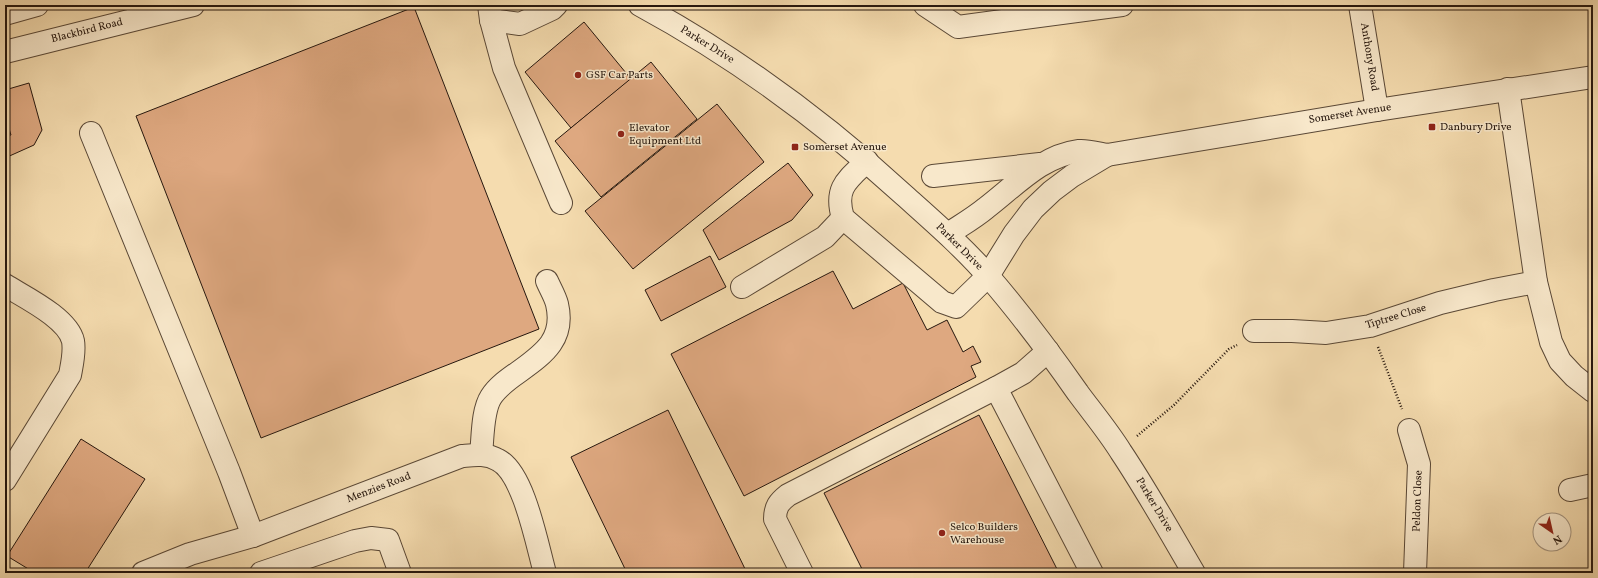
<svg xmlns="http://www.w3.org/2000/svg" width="1598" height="578" viewBox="0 0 1598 578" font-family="Vollkorn,serif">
<rect width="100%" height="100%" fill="#f5dcaf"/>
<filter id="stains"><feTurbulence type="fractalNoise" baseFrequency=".005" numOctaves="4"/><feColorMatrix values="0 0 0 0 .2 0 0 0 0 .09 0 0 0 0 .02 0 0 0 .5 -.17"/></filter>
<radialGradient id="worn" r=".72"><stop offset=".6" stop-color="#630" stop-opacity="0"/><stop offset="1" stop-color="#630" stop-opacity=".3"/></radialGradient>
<g fill="#dea880" stroke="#26170e">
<polygon points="414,7 539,329 261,438 136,116"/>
<polygon points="584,22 631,79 571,128 525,72"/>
<polygon points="651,62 697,119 601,197 555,141"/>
<polygon points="29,83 42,130 34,145 5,158 5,136 11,135 5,116 5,90"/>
<polygon points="717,104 764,162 633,269 585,211"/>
<polygon points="788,163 813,195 792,220 719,260 703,230"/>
<polygon points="710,256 726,287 661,321 645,290"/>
<polygon points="833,271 853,309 903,283 927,330 947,320 963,352 973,346 981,362 971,366 976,377 744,496 671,354"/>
<polygon points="668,410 747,573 627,573 571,457"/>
<polygon points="979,415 1059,573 864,573 824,493"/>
<polygon points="81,439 145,479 85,573 35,573 7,556"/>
</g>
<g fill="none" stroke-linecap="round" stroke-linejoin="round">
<defs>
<g id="minor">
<polyline points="489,5 491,20 504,68 561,203"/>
<path d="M640 5C736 57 824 122 905 196 934 222 964 248 989 277 1021 314 1050 353 1078 393 1092 412 1108 431 1121 452 1147 491 1170 532 1194 573"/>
<polyline points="925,5 958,27 1122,5"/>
<polyline points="1360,5 1377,110"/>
<polyline points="5,14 37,5"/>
<polyline points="491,20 520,24 552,9 556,5"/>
<polyline points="5,52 193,5"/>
<polyline points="1508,89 1536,282 1551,342 1560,361 1574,376 1593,391"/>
<polyline points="91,133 229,472 253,536"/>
<path d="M867 161C847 180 834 188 843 218L942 302 956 307 988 276 1014 234 1033 209 1052 191 1072 176 1107 155"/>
<polyline points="933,176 1040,164"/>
<path d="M948 234C960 226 974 218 986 208 1015 186 1041 156 1079 151 1088 150 1099 154 1107 155L1377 110 1593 77"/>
<path d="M5 285C24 297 68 318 73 341 75 352 72 364 70 375L5 480"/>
<polyline points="742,287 825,237 843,218"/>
<polyline points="1254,331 1292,331 1326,333 1370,326 1440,303 1494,290 1536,282"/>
<polyline points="1048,351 1023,373 996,388 1092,573"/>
<polyline points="1409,430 1419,464 1415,573"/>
<path d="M481 454C483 438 482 411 491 397 498 386 510 378 520 371 545 353 565 338 557 304 555 296 550 288 547 281"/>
<polyline points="1570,490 1593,485"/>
<path d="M143 573 190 554 253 536 462 456C474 455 486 453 498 460 524 473 537 545 545 573"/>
<polyline points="261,573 355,541 371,538 388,540 400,573"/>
<path d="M802 573 775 519C775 507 779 502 788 495L996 388"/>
</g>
</defs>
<use href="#minor" stroke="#5a4836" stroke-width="24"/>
<g stroke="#26170e" stroke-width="2.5" stroke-dasharray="1 2" stroke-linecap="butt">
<polyline points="1378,347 1402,409"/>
<polyline points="1137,436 1174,405 1229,349 1237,345"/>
</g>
<use href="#minor" stroke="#f8e8cb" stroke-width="22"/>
</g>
<g fill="#8f2418" stroke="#f8e8cb" stroke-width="1.5">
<circle cx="578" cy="75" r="4"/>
<rect x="1428" y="123" width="8" height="8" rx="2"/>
<circle cx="621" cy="134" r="4"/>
<rect x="791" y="143" width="8" height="8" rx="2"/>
<circle cx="942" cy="533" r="4"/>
</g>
<g text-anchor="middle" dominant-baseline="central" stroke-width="3" stroke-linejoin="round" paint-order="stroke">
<g font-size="11" fill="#26170e" stroke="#f8e8cb">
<text transform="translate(87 31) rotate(-14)">Blackbird Road</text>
<text transform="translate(707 45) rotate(32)">Parker Drive</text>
<text transform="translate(1369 57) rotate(81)">Anthony Road</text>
<text transform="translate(1350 114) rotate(-9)">Somerset Avenue</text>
<text transform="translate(959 247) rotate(45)">Parker Drive</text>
<text transform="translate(1396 317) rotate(-17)">Tiptree Close</text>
<text transform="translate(379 488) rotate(-21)">Menzies Road</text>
<text transform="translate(1418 501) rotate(-88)">Peldon Close</text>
<text transform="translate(1154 505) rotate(59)">Parker Drive</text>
</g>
<g font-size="11" fill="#26170e" stroke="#f8e8cb" text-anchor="start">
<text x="586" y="75">GSF Car Parts</text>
<text x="1440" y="127">Danbury Drive</text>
<text x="629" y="128">Elevator<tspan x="629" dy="13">Equipment Ltd</tspan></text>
<text x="803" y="147">Somerset Avenue</text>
<text x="950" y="527">Selco Builders<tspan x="950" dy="13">Warehouse</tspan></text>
</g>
</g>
<rect width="1598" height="578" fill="none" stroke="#f5dcaf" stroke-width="20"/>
<rect x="6" y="6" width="1586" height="566" fill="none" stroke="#26170e" stroke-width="2"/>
<rect x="10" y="10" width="1578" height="558" fill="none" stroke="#26170e"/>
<g transform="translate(1552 532) rotate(146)"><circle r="19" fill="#f8e8cb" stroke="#a4947f"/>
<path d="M0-3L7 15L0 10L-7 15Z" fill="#8f2418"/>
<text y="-6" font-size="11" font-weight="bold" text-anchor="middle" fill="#26170e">N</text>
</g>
<rect width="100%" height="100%" filter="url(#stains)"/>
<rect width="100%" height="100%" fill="url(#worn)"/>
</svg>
